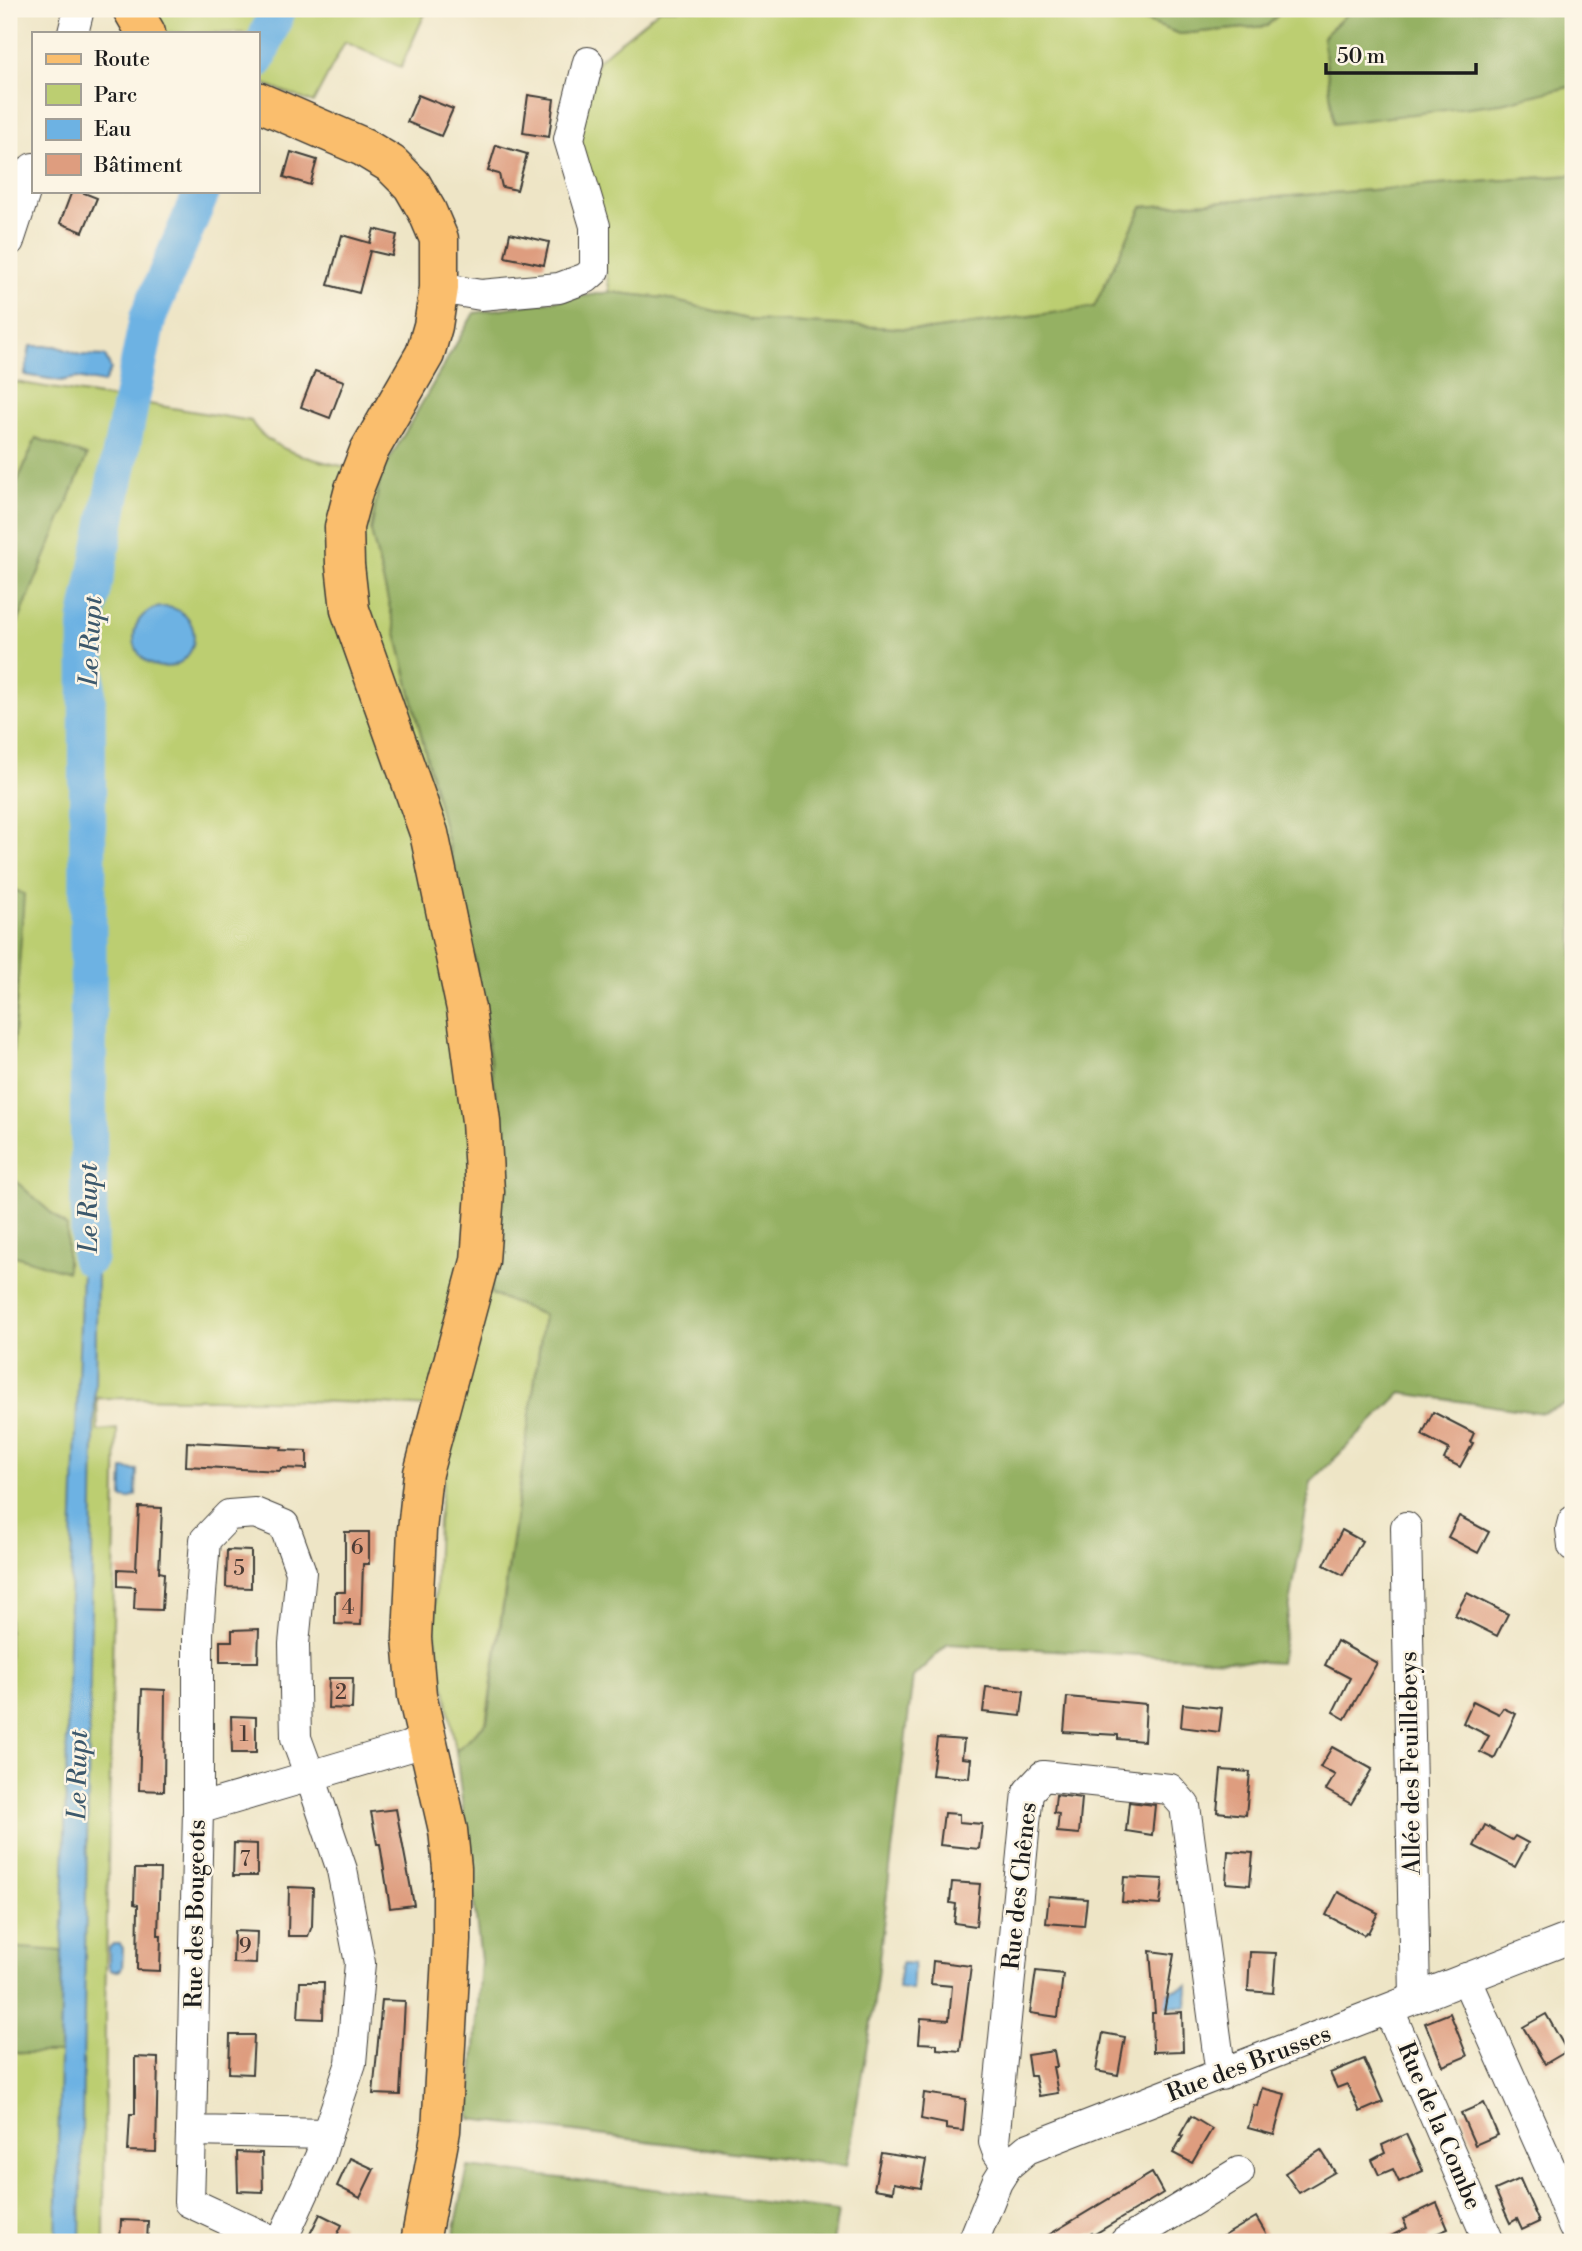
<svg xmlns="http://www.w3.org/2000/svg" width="1582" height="2251" viewBox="0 0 1582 2251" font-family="'Libre Bodoni',serif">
<rect width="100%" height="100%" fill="#fcf5e5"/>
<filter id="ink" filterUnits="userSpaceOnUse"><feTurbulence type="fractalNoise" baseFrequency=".0143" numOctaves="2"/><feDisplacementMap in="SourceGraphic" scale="14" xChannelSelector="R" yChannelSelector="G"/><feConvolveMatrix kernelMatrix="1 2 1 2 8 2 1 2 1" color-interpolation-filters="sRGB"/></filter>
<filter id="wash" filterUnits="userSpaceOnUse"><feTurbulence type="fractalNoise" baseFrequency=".00686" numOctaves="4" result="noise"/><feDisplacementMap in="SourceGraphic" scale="28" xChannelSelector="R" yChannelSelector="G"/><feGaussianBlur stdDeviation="1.57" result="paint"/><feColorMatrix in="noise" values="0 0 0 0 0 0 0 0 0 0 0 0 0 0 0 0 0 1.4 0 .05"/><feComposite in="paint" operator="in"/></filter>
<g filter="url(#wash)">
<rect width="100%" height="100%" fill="#eee5c6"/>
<g fill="#bcce71" stroke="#6c7546" stroke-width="2">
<polygon points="147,9 427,9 401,67 345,42 313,103 257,81 257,33 160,33"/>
<polygon points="660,9 1113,9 1180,34 1267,26 1284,9 1352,9 1323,37 1501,103 1573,86 1573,175 1142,207 1094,307 931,330 751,320 664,298 610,292 579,136 598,60"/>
<path d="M9 381 251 421C270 457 344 466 381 474L371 531 471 937 504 1149 491 1294 544 1315 486 1723 456 1751 434 1628 438 1521 454 1409C335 1399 216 1399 97 1398L98 1431 117 1429 105 2011 104 2242H9V644L86 456 36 438 9 502Z"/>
</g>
<g fill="#95b163" stroke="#586640" stroke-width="2">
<polygon points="1113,9 1284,9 1267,26 1180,34"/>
<polygon points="1352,9 1573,9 1573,86 1501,103 1334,124 1323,37"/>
<polygon points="1573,175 1573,1401 1543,1413 1401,1393 1311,1482 1280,1663 948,1644 913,1677 873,2010 846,2166 470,2119 481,1961 456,1751 487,1722 544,1315 491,1294 504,1149 471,937 371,531 381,474 474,313 610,292 664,298 751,320 931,330 1094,307 1142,207"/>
<polygon points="36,438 87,456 9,644 9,502"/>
<polygon points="9,887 24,894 9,1109"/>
<polygon points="9,1175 67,1227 67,1272 9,1254"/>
<polygon points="9,1947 62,1951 60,2053 9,2053"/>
<polygon points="468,2167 838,2211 833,2242 452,2242"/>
</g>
<g fill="#6db2e3" stroke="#446780" stroke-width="2">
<polygon points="30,346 56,346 80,355 105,356 111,369 104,383 76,378 61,381 25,375"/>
<circle cx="164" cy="637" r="30"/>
<polygon points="89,1206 97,1271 80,2242 56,2242 70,1596 82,1269"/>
<polygon points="123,1469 137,1470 136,1495 129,1499 122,1498"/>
<polygon points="113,1944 120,1944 123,1948 122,1968 119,1971 112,1971 109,1967 109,1948"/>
<polygon points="901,1963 914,1964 912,1990 898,1988"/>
<polygon points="1188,1985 1187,2007 1163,2006 1164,1994"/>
</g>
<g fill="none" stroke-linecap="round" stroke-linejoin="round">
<g stroke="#6db2e3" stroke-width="37">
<polyline points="257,60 278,9"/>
<polyline points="89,1258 87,620 148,317 202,191"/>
</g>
</g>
<g id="blocks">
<g fill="#de9d7f">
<polygon points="418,95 453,109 441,136 407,122"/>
<polygon points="528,95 554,99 549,137 523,133"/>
<polygon points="496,145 527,154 517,190 502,187 499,174 488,171"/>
<polygon points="291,152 317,160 310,185 284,177"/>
<polygon points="72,191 79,191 97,198 83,232 60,223"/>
<polygon points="374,229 397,235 392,256 370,251 359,293 328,285 342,235 370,243"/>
<polygon points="510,233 549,242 544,265 505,257"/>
<polygon points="315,371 344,381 330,418 301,407"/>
<polygon points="1433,1412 1474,1433 1470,1442 1473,1443 1460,1467 1444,1459 1449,1449 1422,1435"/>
<polygon points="187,1442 282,1447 281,1450 307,1451 307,1469 281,1468 280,1471 186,1466"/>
<polygon points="139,1507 162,1508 159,1572 164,1573 162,1610 134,1609 135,1587 118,1586 118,1569 136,1570"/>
<polygon points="1459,1516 1489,1532 1478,1553 1448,1537"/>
<polygon points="1342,1530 1362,1541 1343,1575 1324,1565"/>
<polygon points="345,1532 369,1532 369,1564 363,1564 361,1625 335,1624 335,1592 345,1592"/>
<polygon points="227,1550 251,1551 251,1588 226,1587"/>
<polygon points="1467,1593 1508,1614 1497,1636 1455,1615"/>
<polygon points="259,1629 258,1662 220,1662 220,1641 232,1641 232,1630"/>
<polygon points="1337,1641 1377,1663 1345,1719 1333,1712 1350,1678 1325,1665"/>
<polygon points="329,1678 353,1678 352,1709 328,1708"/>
<polygon points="986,1687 1024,1691 1021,1716 983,1712"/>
<polygon points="142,1689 165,1690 164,1791 139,1790"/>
<polygon points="1067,1697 1146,1704 1144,1741 1118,1739 1118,1735 1064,1732"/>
<polygon points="1473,1701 1499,1714 1503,1708 1516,1714 1494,1759 1480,1752 1489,1736 1463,1723"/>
<polygon points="1183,1704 1222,1708 1219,1732 1181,1727"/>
<polygon points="231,1716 256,1717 256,1753 232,1753"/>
<polygon points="937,1738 964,1740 962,1758 971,1759 969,1778 932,1775"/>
<polygon points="1332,1747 1372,1769 1351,1804 1326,1790 1335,1775 1320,1767"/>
<polygon points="1221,1770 1250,1772 1246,1815 1217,1812"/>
<polygon points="1056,1795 1082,1798 1079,1834 1057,1832 1059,1814 1054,1813"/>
<polygon points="1129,1802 1155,1805 1152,1835 1126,1831"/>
<polygon points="396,1809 414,1905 390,1908 380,1844 377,1844 371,1812"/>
<polygon points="944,1813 959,1814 959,1822 982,1824 979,1849 940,1845"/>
<polygon points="1485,1825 1512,1840 1515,1836 1528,1843 1515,1867 1474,1846"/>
<polygon points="234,1843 257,1844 257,1876 233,1876"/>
<polygon points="1228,1851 1253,1853 1250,1885 1226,1883"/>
<polygon points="135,1869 160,1869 158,1935 161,1935 160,1971 137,1970 138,1905 134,1904"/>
<polygon points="1124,1877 1163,1879 1160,1905 1122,1902"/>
<polygon points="952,1882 980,1884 976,1926 954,1923 956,1904 950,1903"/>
<polygon points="289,1887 313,1888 312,1926 308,1936 288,1936"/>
<polygon points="1338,1892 1378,1913 1368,1933 1366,1932 1364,1935 1326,1915"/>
<polygon points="1049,1896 1087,1899 1084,1926 1046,1923"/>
<polygon points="234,1931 257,1932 256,1964 233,1963"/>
<polygon points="1150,1951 1174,1954 1164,2013 1182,2012 1183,2051 1153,2052 1152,2013 1155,2013"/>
<polygon points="1250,1952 1276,1953 1273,1993 1248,1991"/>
<polygon points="933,1961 971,1966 960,2051 937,2049 937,2044 919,2043 921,2018 949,2020 952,1986 931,1984"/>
<polygon points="1036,1971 1063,1974 1058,2017 1030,2013"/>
<polygon points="300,1982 324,1982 323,2019 298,2018"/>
<polygon points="382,2000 405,2001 400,2095 373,2094"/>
<polygon points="1450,2013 1467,2056 1443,2066 1425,2023"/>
<polygon points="1546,2014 1567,2051 1545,2064 1523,2027"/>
<polygon points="1103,2033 1125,2037 1118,2075 1096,2071"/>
<polygon points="230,2035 254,2035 252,2074 229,2073"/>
<polygon points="1054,2051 1057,2067 1053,2067 1058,2093 1039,2096 1035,2076 1030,2076 1027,2055"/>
<polygon points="135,2057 158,2058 156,2152 128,2151 130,2114 135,2114"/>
<polygon points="1364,2059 1383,2102 1360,2112 1347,2084 1337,2088 1330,2073"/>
<polygon points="1262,2088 1285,2094 1274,2135 1248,2128 1254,2105 1257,2106"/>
<polygon points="924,2093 966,2099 963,2131 946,2129 946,2124 921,2119"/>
<polygon points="1484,2103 1498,2135 1475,2145 1461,2113"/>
<polygon points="1191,2116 1212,2129 1192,2163 1173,2153 1183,2136 1180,2135"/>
<polygon points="1406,2134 1423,2171 1399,2182 1393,2169 1379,2175 1372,2160 1385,2153 1382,2145"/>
<polygon points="1321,2150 1335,2172 1299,2193 1285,2173"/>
<polygon points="237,2152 262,2153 263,2192 238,2191"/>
<polygon points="881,2153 926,2160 921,2188 894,2183 893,2192 874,2189"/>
<polygon points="350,2158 374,2169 360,2198 337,2186"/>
<polygon points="1152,2173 1163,2193 1132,2212 1093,2235 1092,2233 1075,2242 1037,2242"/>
<polygon points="1520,2179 1539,2222 1522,2230 1517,2219 1510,2223 1495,2190"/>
<polygon points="1437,2203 1448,2229 1428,2237 1431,2242 1379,2242 1407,2228 1403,2219"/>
<polygon points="320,2214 342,2225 334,2242 306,2242"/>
<polygon points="1256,2217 1271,2242 1214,2242"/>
<polygon points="121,2220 148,2221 147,2242 120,2242"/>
</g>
</g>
</g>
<g filter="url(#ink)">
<use href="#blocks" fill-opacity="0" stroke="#3c3a36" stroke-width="2"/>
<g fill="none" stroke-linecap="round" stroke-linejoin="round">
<defs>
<g id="minor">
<polyline points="73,33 79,9"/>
<polyline points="9,241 33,168"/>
<polyline points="439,288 481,295 559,288 586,278 595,270 595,226 569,139 588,62"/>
<polyline points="1573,1521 1571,1529 1573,1546"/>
<polyline points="1406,1527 1415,1998"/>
<polyline points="198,1809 310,1776 342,1870 360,1963 351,2063 327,2134 191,2131 198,1809 198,1633 205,1540 229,1515 255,1513 284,1525 301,1572 294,1644 296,1738 310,1776 428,1741"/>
<polyline points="1466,1978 1550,2167 1573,2226"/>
<polyline points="1389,2010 1489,2242"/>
<polyline points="191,2131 189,2202 275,2242"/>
<polyline points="1007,2166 998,2153 994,2142 1028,1792 1043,1776 1170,1789 1185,1806 1221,2075"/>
<polyline points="281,2242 320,2157 327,2134"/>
<polyline points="973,2242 997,2182 1007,2166 1027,2149 1573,1937"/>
<polyline points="1125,2242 1239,2172"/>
</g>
<g id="major">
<polyline points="132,9 146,33"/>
<polyline points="257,101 363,147 391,164 412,185 427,211 439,239 439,288 433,326 425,354 369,451 354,489 344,527 345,565 350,610 429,833 466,1009 481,1121 485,1192 480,1261 423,1473 417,1530 412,1638 417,1695 448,1830 452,1868 452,1940 441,2131 420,2242"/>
</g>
</defs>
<use href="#minor" stroke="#3c3a36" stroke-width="32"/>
<use href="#major" stroke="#3c3a36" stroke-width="41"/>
<use href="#minor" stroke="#fff" stroke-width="30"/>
<use href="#major" stroke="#fabe6d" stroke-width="38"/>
</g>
</g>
<g text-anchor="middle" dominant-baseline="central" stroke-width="5" stroke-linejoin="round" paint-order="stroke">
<g font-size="21" fill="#4c3c35">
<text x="357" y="1548">6</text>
<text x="239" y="1569">5</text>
<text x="348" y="1608">4</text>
<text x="341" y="1693">2</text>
<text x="244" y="1735">1</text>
<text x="245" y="1860">7</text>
<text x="245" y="1947">9</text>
</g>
<g font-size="24" fill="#1c1c1c" stroke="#fcf5e5">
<text transform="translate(1411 1763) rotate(-91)">Allée des Feuillebeys</text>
<text transform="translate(1020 1886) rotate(-84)">Rue des Chênes</text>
<text transform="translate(196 1914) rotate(-89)">Rue des Bougeots</text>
<text transform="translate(1249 2064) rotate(-21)">Rue des Brusses</text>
<text transform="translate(1439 2126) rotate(67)">Rue de la Combe</text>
</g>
<g font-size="26" font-style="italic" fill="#3c586c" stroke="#fcf5e5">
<text transform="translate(91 641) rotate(-87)">Le Rupt</text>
<text transform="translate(89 1208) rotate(-90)">Le Rupt</text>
<text transform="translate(78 1775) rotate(-89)">Le Rupt</text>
</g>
</g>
<rect width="1582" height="2251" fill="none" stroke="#fcf5e5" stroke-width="35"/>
<rect x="32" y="32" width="228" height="161" fill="#fcf5e5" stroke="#a29e95" stroke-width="2"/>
<rect x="46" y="54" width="35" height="10" fill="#fabe6d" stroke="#a29e95" stroke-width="2"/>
<text x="94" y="66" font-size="21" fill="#1c1c1c">Route</text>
<rect x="46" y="84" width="35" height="21" fill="#bcce71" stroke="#a29e95" stroke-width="2"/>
<text x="94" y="102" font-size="21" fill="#1c1c1c">Parc</text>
<rect x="46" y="119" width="35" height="21" fill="#6db2e3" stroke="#a29e95" stroke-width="2"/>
<text x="94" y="136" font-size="21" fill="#1c1c1c">Eau</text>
<rect x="46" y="154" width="35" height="21" fill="#de9d7f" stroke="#a29e95" stroke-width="2"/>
<text x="94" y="172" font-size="21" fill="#1c1c1c">Bâtiment</text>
<path d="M1326 63v10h150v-10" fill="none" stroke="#1c1c1c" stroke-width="3.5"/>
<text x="1337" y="63" font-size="21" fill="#1c1c1c" stroke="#fcf5e5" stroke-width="5" paint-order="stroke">50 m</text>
</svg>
